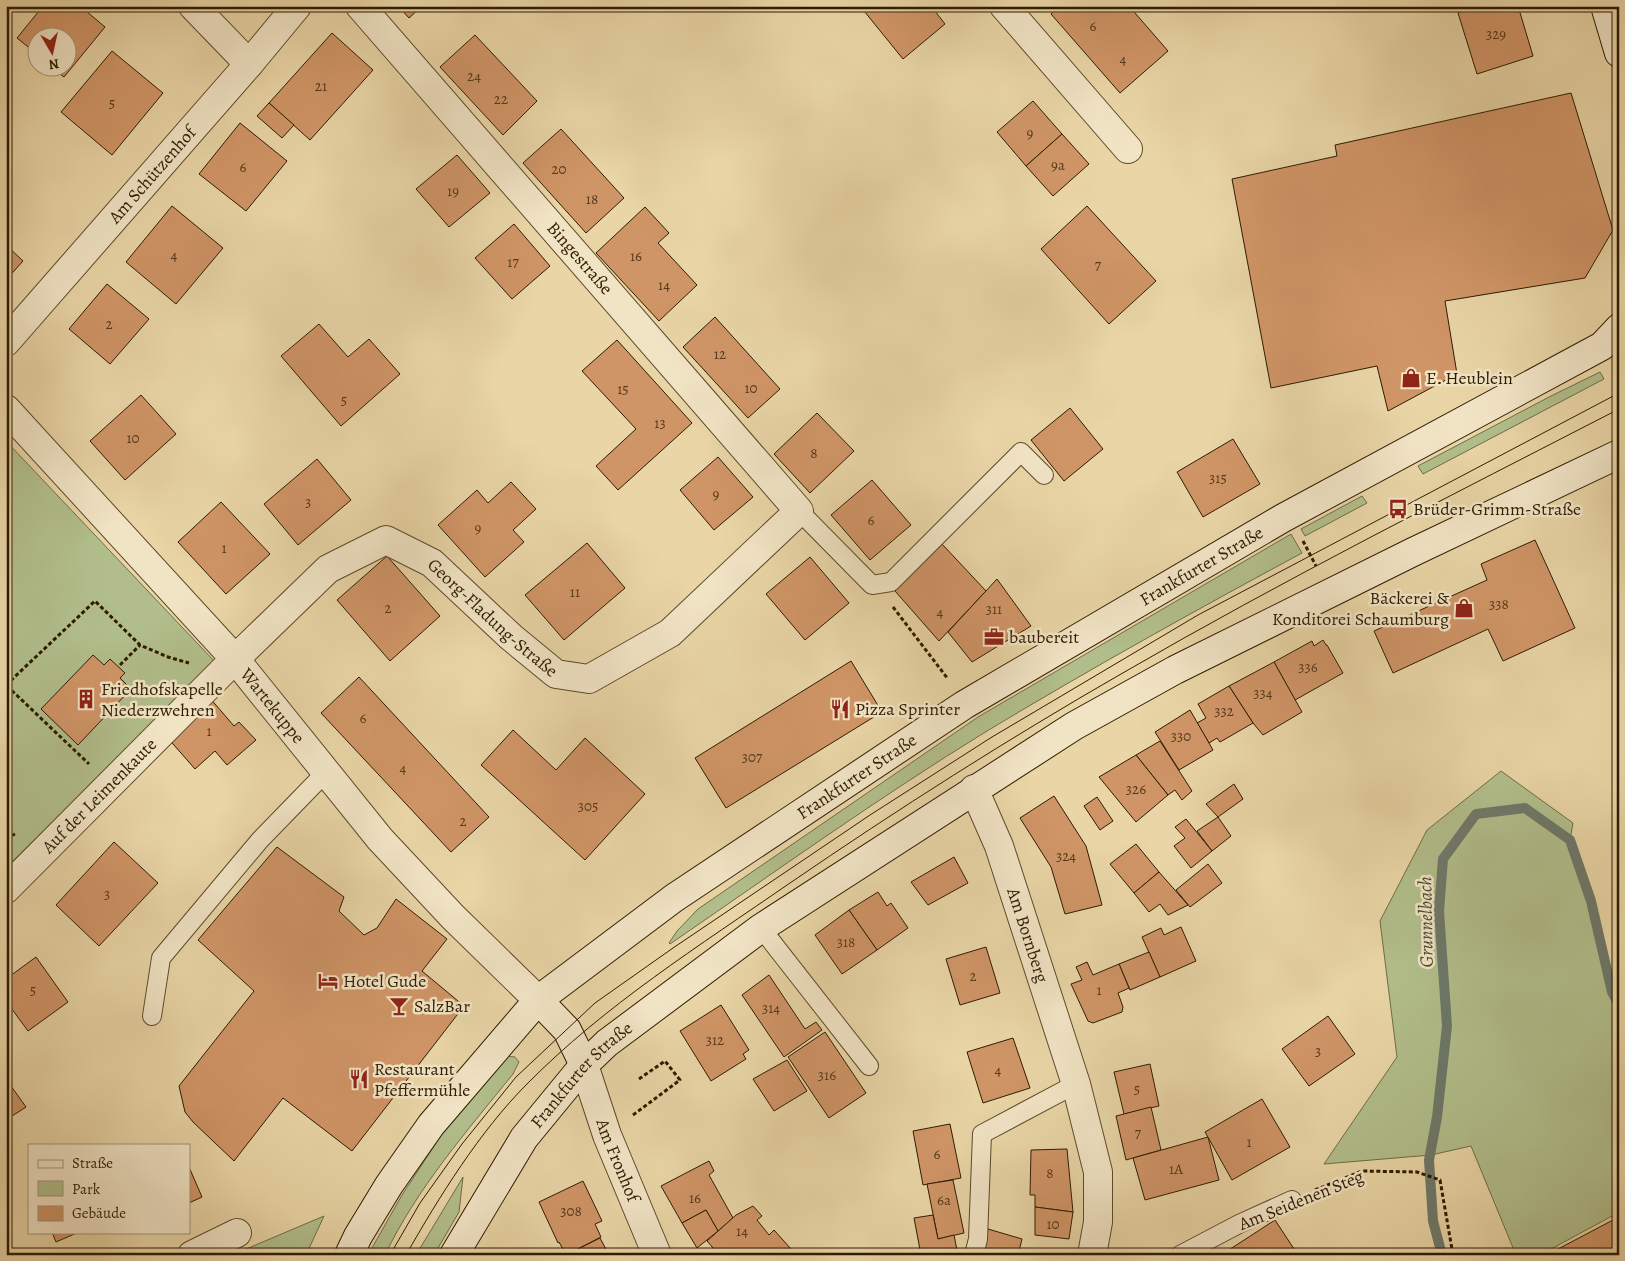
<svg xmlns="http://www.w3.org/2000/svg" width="1625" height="1261" viewBox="0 0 1625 1261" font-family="Alegreya,serif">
<rect width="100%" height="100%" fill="#e9d5a6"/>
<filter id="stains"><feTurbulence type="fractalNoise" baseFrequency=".004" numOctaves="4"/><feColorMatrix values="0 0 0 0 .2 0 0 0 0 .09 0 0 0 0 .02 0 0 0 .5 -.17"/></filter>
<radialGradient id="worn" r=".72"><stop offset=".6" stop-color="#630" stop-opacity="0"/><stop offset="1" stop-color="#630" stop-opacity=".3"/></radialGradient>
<g fill="#b1be8b" stroke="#706c46">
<polygon points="1600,372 1604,379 1423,474 1418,466 1551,396"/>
<polygon points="6,441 216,663 6,868"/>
<polygon points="1362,496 1367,503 1305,536 1301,529"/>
<path d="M1291 534 1302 553C1196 610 1090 669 987 731 878 798 775 872 670 944L669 943 677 931 698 909 978 717Z"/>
<polygon points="1501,771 1573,823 1570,840 1591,901 1619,1025 1619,1229 1612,1216 1540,1255 1516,1255 1471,1146 1431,1155 1324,1164 1397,1057 1380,921 1427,830"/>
<path d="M507 1056 515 1057 519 1062 513 1074C467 1131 417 1188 385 1255H368L402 1195 444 1131Z"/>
<polygon points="463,1177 459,1212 434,1255 416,1255"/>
<polygon points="324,1216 306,1255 232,1255"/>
</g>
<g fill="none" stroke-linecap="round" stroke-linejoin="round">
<polyline stroke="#6e796a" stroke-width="10" points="1442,1255 1433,1221 1429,1160 1437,1117 1447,1026 1439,911 1443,859 1476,814 1525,808 1570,840 1591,901 1612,992 1619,1005"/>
</g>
<g fill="#d09567" stroke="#2e1b00">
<polygon points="43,6 80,6 105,27 64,77 52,68 68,68 68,38 38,38 38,55 17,38"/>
<polygon points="398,6 422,6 409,18"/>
<polygon points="860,6 931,6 945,24 903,59"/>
<polygon points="1060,6 1129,6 1168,51 1120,93 1051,14"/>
<polygon points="1479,6 1518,6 1533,56 1477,74 1458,13"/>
<polygon points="332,33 373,70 310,140 269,103"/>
<polygon points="475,35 537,101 503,135 440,67"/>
<polygon points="112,51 163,93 112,155 61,112"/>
<polygon points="1571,93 1613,230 1585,278 1445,301 1457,374 1388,411 1377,366 1271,388 1232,179 1337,156 1335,145"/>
<polygon points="1033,101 1062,134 1026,166 997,132"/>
<polygon points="269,103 294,125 282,138 257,116"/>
<polygon points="240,123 287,161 246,211 199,174"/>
<polygon points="561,129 624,198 586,233 523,163"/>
<polygon points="1062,134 1089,164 1053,196 1026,166"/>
<polygon points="457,155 490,193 449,227 416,189"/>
<polygon points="172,206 223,248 176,304 126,262"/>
<polygon points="1087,206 1156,281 1109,324 1041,249"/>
<polygon points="645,207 669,233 658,243 697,285 659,321 596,253"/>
<polygon points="514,224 550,266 512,299 475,258"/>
<polygon points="6,245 23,261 6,280"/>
<polygon points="107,284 149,319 110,364 69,329"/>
<polygon points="715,317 780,389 748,418 683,347"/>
<polygon points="319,324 348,357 369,339 400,374 341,426 281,356"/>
<polygon points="617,340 692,423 618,490 596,466 636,429 582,371"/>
<polygon points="141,395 176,434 125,480 90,441"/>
<polygon points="1070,408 1103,449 1064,481 1031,440"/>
<polygon points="817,413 854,451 810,493 774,454"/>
<polygon points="1233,439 1260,484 1203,517 1177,472"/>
<polygon points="718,457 753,497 714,530 680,490"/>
<polygon points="317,459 351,500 298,545 264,504"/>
<polygon points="872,480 911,525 870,560 831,515"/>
<polygon points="511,482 536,509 513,530 524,542 485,577 438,525 477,490 488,503"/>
<polygon points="221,502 270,554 226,594 178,542"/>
<polygon points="1535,540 1575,628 1503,661 1488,629 1393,673 1374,631 1487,580 1481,564"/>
<polygon points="587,543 625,588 564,640 525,595"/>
<polygon points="942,544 986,591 939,641 895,591"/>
<polygon points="387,556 440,616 390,661 337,600"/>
<polygon points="810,557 849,603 805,640 766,594"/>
<polygon points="997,579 1031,626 972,662 948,632"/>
<polygon points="1323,640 1326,645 1327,645 1343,673 1295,700 1274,662 1312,641 1314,646"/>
<polygon points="93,655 104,665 110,659 125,673 120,678 131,689 78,745 41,709"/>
<polygon points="851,661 882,712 726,808 695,758"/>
<polygon points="1274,662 1302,712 1263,735 1253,723 1229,686"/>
<polygon points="359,677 489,817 451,852 321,713"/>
<polygon points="1229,686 1253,723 1220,742 1217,738 1209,743 1197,723 1206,718 1198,704"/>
<polygon points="209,697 234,726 239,722 256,740 227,765 215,751 195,769 166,736"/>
<polygon points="1190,710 1213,750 1179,770 1155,732"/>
<polygon points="513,730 556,770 585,738 645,794 585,860 481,765"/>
<polygon points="1160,741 1192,791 1182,800 1175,790 1168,795 1136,755"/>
<polygon points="1136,755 1168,795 1136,822 1099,777"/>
<polygon points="1234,784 1243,799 1218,817 1206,804"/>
<polygon points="1054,796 1086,846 1102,905 1065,914 1051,867 1020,818"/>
<polygon points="1097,797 1113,821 1100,830 1084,806"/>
<polygon points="1218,817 1231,836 1212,851 1197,831"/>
<polygon points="1186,819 1212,851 1191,868 1174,846 1185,838 1175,827"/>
<polygon points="114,842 158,883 99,946 56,905"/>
<polygon points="1136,844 1159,872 1134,893 1110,864"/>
<polygon points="277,847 344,897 339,911 364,935 377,928 396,899 447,939 422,971 464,1006 352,1151 283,1098 234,1161 193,1122 185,1112 179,1086 254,991 198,940"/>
<polygon points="954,857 968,883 928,905 911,882"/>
<polygon points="1208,864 1222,883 1190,907 1176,890"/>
<polygon points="1159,872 1188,905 1168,915 1160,904 1149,912 1134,893"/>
<polygon points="878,892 887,906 891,903 908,928 877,950 849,910"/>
<polygon points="849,910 877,950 842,974 815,935"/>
<polygon points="1181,927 1196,961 1160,977 1142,937 1161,928 1164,935"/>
<polygon points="986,947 1000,993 960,1005 946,959"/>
<polygon points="1149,952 1160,977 1130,990 1119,964"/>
<polygon points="36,957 68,1002 28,1031 6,1001 6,979"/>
<polygon points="1087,962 1093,975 1119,964 1129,988 1118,993 1123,1007 1122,1012 1093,1023 1088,1021 1071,984 1082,980 1076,967"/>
<polygon points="769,975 805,1029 816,1022 822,1030 784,1057 742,995"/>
<polygon points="721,1005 749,1050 743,1054 746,1059 711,1081 680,1031"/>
<polygon points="1328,1016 1355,1054 1309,1086 1282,1049"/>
<polygon points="825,1032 866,1093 829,1118 788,1057"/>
<polygon points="1013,1038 1030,1088 983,1103 967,1052"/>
<polygon points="787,1060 807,1091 774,1111 753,1079"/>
<polygon points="1150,1064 1159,1106 1124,1114 1114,1072"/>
<polygon points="6,1079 26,1107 6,1120"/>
<polygon points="1262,1099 1290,1147 1232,1180 1205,1132"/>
<polygon points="1151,1107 1161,1150 1126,1160 1116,1116"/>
<polygon points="950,1124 961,1178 923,1185 913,1131"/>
<polygon points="1208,1137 1219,1180 1145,1200 1133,1158"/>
<polygon points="1067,1149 1073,1212 1035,1207 1035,1195 1030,1195 1031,1150"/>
<polygon points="709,1161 714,1171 709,1175 733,1218 718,1231 706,1210 682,1223 661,1186"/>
<polygon points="189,1167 202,1197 189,1203"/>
<polygon points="953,1180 964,1233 938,1239 927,1184"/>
<polygon points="583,1181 602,1221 595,1224 601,1237 566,1255 559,1242 558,1243 539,1202"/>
<polygon points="753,1206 762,1216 757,1220 769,1235 774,1230 791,1249 785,1255 719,1255 707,1241 736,1215"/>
<polygon points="1035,1207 1073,1212 1069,1239 1035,1235"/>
<polygon points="706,1210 718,1231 697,1248 682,1223"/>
<polygon points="933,1215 938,1239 954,1235 958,1255 921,1255 914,1218"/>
<polygon points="1275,1220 1298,1255 1221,1255"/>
<polygon points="1613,1220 1619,1232 1619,1255 1561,1255 1558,1249"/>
<polygon points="988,1229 1022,1239 1018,1255 981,1255"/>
<polygon points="52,1232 79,1232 56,1242"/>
<polygon points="600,1238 609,1255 566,1255"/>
</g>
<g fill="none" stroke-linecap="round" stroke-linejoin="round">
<defs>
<g id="lane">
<polyline points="799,511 872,585 891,582 1021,452 1044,475"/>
<polyline points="761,928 869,1066"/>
<polyline points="152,1016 161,958 260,840 326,772"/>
<polyline points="974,1255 978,1239 982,1134 1076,1084"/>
<polyline points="1180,1255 1239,1224 1292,1200"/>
</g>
<g id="street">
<polyline points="193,6 249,64"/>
<polyline points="1004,6 1128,149"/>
<path id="s1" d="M6 342 249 64 297 6"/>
<path id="s2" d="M6 409 235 659 380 839 453 917 538 1000"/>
<path id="s3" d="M974 789 999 846 1076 1084 1098 1172V1222L1092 1255"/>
<path id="s4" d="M6 889 235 659 328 569 386 540 432 563 511 637 556 674 589 679 670 633 799 511 360 6"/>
<path id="s5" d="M584 1065 607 1135 657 1255"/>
<polyline points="192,1255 237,1233"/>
</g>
<g id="secondary">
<polyline points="1605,6 1619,53"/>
<polyline points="538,1000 567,1030 584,1065"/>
<path id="s6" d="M349 1255 358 1236 389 1185 431 1125 538 1000 674 898 964 705 1283 518 1602 346 1619 328"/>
<path id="s7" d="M454 1255 524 1138 584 1065 607 1043 761 928 1074 726 1175 670 1413 552 1619 454"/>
</g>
</defs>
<use href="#lane" stroke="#5d4a2a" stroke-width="20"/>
<use href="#street" stroke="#5d4a2a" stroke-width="30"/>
<use href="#secondary" stroke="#2e1b00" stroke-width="30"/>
<g stroke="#2e1b00" stroke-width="3" stroke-dasharray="4 2.5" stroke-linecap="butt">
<polyline points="1616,373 1619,381"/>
<polyline points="1303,541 1316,566"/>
<polyline points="893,607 948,679"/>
<polyline points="120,665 140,645"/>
<polyline points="6,685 95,601 140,645 168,657 189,663"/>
<polyline points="7,686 89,764"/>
<polyline points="6,838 15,834"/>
<polyline points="633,1115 680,1080 665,1061 639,1079"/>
<polyline points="1315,1190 1362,1171 1417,1172 1440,1180 1453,1255"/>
</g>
<use href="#lane" stroke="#f1e4c5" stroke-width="18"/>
<use href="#street" stroke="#f1e4c5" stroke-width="28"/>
<use href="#secondary" stroke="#f1e4c5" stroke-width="28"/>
<g stroke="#2e1b00" stroke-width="1">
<polyline points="390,1255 420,1203 462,1144 516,1077 595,1003 673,948 870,815 992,737 1198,615 1619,393"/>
<path d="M406 1255C439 1197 480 1131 527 1084 605 1005 699 946 790 883 898 809 1008 739 1121 674 1283 580 1452 495 1619 409"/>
</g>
</g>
<defs>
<symbol id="shop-bare" viewBox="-9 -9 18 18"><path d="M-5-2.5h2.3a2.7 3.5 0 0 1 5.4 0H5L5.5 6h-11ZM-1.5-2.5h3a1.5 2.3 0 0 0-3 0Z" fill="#8f2418" stroke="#f1e4c5" stroke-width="2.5" paint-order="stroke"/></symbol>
<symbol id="bus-bare" viewBox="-9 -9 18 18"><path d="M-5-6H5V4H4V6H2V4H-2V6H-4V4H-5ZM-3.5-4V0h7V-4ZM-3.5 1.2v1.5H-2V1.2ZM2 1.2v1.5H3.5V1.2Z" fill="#8f2418" stroke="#f1e4c5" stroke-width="2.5" paint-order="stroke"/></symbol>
<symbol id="office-bare" viewBox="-9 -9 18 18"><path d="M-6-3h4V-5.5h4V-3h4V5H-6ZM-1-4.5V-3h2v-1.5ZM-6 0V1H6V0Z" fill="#8f2418" stroke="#f1e4c5" stroke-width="2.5" paint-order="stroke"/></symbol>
<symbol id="building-bare" viewBox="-9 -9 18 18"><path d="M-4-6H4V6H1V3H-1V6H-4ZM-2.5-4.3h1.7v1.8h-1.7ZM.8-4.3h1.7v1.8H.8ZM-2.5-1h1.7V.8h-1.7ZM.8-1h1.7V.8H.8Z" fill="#8f2418" stroke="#f1e4c5" stroke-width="2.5" paint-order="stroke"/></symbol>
<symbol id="restaurant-bare" viewBox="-9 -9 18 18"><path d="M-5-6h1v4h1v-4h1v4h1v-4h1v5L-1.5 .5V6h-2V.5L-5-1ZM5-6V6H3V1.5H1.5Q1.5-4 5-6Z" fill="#8f2418" stroke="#f1e4c5" stroke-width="2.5" paint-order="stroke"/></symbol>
<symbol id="hotel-bare" viewBox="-9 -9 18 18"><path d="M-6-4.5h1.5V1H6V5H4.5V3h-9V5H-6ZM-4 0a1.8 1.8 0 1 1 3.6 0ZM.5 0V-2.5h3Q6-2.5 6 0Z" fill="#8f2418" stroke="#f1e4c5" stroke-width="2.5" paint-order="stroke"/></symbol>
<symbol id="bar-bare" viewBox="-9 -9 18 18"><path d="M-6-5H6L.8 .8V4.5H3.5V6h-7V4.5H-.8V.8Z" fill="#8f2418" stroke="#f1e4c5" stroke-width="2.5" paint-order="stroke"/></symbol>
</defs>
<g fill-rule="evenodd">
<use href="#shop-bare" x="1397" y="364" width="28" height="28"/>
<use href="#bus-bare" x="1384" y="495" width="28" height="28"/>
<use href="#shop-bare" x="1450" y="594" width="28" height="28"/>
<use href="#office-bare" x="980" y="623" width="28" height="28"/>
<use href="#building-bare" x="72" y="685" width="28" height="28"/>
<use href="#restaurant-bare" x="826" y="695" width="28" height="28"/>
<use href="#hotel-bare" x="314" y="967" width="28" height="28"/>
<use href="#bar-bare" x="385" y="992" width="28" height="28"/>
<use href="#restaurant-bare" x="345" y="1065" width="28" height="28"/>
</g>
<g text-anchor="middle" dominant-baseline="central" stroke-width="5" stroke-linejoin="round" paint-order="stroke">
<g font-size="15" fill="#563a1a">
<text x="1093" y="26">6</text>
<text x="1496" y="34">329</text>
<text x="1123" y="59">4</text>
<text x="474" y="76">24</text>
<text x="321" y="86">21</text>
<text x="501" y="99">22</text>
<text x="112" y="103">5</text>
<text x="1030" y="133">9</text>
<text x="1058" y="165">9a</text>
<text x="243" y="167">6</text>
<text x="559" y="169">20</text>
<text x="453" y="191">19</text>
<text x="592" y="199">18</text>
<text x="174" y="255">4</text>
<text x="636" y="256">16</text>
<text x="513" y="262">17</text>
<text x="1098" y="265">7</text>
<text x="664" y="285">14</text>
<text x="109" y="324">2</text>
<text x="720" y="354">12</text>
<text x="751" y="388">10</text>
<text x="623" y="389">15</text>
<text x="344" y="400">5</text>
<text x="660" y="423">13</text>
<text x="133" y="438">10</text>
<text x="814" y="453">8</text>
<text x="1218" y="478">315</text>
<text x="716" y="494">9</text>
<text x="308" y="502">3</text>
<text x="871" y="520">6</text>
<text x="478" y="528">9</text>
<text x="224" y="548">1</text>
<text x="575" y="592">11</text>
<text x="1499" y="604">338</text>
<text x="388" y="608">2</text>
<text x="994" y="609">311</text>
<text x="940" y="612">4</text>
<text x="1308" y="667">336</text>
<text x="1263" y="693">334</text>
<text x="1224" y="711">332</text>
<text x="363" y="718">6</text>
<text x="209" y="731">1</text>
<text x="1181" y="736">330</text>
<text x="752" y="757">307</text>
<text x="403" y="768">4</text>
<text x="1136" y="789">326</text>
<text x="588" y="806">305</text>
<text x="463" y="821">2</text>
<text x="1066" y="856">324</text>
<text x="107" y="894">3</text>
<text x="846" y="942">318</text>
<text x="973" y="976">2</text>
<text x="33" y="990">5</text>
<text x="1099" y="990">1</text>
<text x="771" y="1008">314</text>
<text x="715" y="1040">312</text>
<text x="1318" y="1051">3</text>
<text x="998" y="1070">4</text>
<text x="827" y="1075">316</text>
<text x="1137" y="1089">5</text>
<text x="1138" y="1133">7</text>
<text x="1249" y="1142">1</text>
<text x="937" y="1154">6</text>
<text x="1176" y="1169">1A</text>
<text x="1050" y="1173">8</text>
<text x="695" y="1198">16</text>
<text x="944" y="1200">6a</text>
<text x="571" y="1211">308</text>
<text x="1053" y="1224">10</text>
<text x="742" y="1231">14</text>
</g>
<g font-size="18" fill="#2e1b00" stroke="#f1e4c5">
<text stroke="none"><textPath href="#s1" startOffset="222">Am Schützenhof</textPath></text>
<text transform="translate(580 258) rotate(49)">Bingestraße</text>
<text stroke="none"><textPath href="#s6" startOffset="1112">Frankfurter Straße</textPath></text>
<text stroke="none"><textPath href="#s4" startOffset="652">Georg-Fladung-Straße</textPath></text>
<text stroke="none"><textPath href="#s2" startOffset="399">Wartekuppe</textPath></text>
<text stroke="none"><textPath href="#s6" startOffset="708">Frankfurter Straße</textPath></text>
<text stroke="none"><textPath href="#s4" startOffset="132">Auf der Leimenkaute</textPath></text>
<text stroke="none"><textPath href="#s3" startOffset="156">Am Bornberg</textPath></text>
<text stroke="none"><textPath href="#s7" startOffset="222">Frankfurter Straße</textPath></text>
<text stroke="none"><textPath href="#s5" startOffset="101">Am Fronhof</textPath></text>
<text transform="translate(1301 1200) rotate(-22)">Am Seidenen Steg</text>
</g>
<g font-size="18" fill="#2e1b00" stroke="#f1e4c5" text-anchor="start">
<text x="1426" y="378">E. Heublein</text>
<text x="1413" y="509">Brüder-Grimm-Straße</text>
<text x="1449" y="598" text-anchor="end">Bäckerei &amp;<tspan x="1449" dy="21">Konditorei Schaumburg</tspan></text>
<text x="1009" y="637">baubereit</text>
<text x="101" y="689">Friedhofskapelle<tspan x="101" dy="21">Niederzwehren</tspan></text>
<text x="855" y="709">Pizza Sprinter</text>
<text x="343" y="981">Hotel Gude</text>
<text x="414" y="1006">SalzBar</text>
<text x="374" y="1069">Restaurant<tspan x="374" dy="21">Pfeffermühle</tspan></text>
</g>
<g font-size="19" font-style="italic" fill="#4e4a35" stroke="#f1e4c5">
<text transform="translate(1426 922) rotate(-91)">Grunnelbach</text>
</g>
</g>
<rect width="1625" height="1261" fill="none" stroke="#e9d5a6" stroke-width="25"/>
<rect x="8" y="8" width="1610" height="1246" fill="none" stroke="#2e1b00" stroke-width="2.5"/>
<rect x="12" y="12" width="1600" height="1236" fill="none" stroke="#2e1b00"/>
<rect x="28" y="1144" width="162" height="90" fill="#f1e4c5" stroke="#a39476"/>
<rect x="38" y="1160" width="25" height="8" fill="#f1e4c5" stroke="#a39476"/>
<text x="72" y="1168" font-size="15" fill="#2e1b00">Straße</text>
<rect x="38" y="1181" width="25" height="15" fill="#b1be8b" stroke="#a39476"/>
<text x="72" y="1194" font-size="15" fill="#2e1b00">Park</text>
<rect x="38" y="1206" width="25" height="15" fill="#d09567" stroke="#a39476"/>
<text x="72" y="1218" font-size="15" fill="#2e1b00">Gebäude</text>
<g transform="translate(52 52) rotate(171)"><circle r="24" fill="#f1e4c5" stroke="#a39476"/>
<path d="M0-4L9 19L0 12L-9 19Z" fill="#8f2418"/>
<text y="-8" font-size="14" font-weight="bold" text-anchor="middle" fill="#2e1b00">N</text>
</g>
<rect width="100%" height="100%" filter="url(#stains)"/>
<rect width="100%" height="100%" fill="url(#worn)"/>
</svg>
